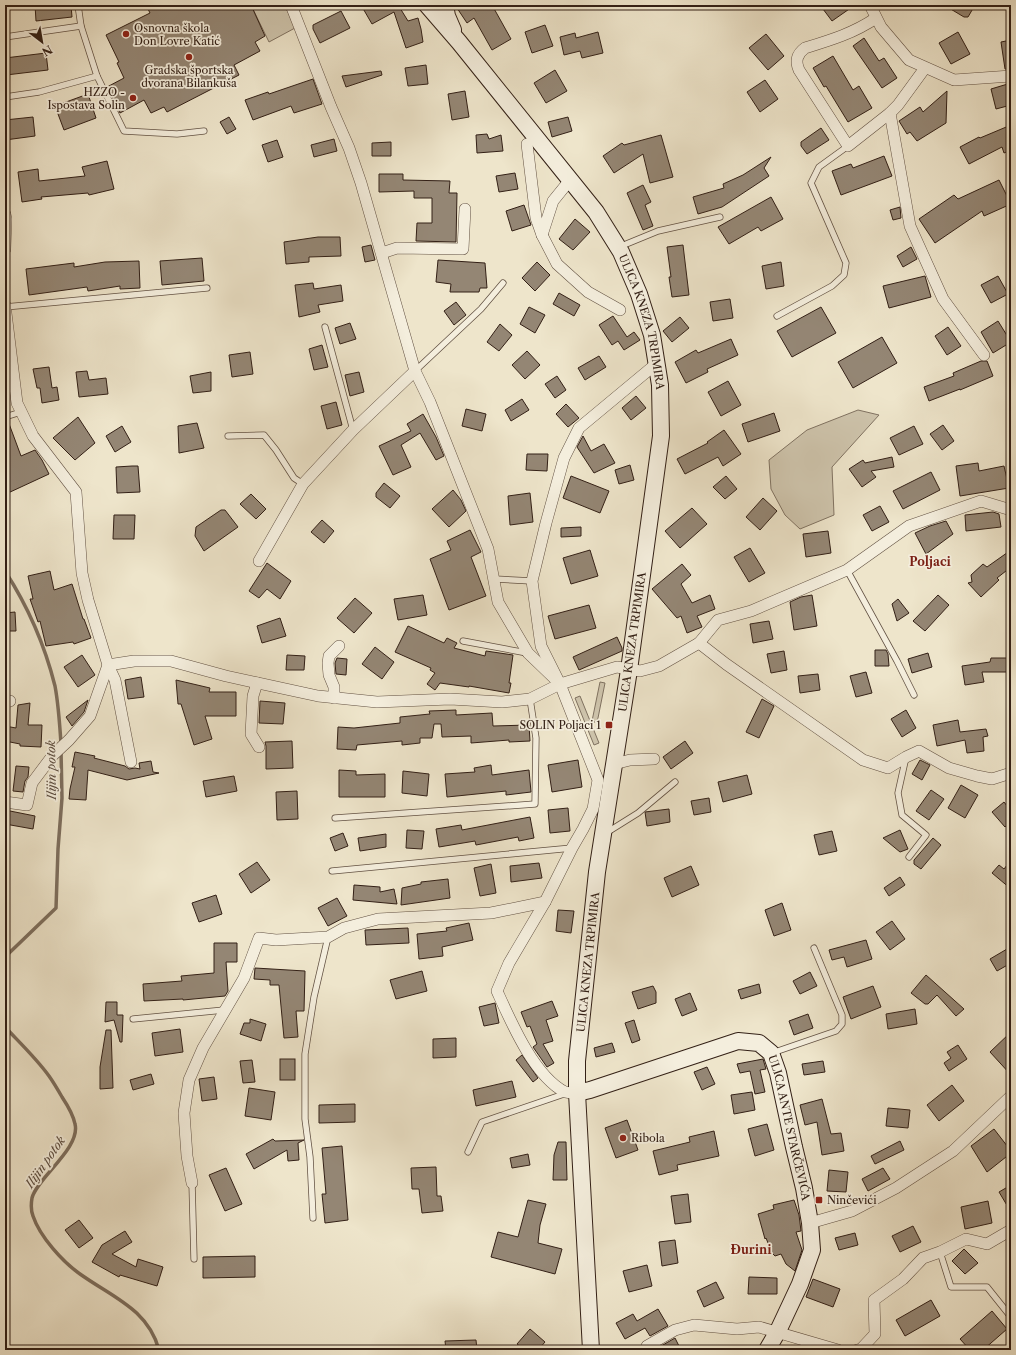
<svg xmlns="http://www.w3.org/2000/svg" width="1016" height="1355" viewBox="0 0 1016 1355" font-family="'Libre Caslon Text',serif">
<rect width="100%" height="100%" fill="#eee5cb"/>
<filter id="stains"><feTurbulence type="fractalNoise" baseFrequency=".005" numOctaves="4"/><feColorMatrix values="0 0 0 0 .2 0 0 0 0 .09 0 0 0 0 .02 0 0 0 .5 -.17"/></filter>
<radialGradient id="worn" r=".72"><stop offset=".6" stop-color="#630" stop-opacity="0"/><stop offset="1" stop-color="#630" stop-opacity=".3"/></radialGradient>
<g fill="#cec4ac" stroke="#807261">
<polygon points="251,5 285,5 295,28 269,42"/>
<polygon points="858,410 879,415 832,467 834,515 800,529 785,515 771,489 769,460 807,430"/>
<polygon points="600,682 605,683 597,723 592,721"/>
<polygon points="580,696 599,743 594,745 575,698"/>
</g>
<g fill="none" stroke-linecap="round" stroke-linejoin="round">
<g stroke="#7d6e5d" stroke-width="3.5">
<path d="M5 571C27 605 45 646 55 686 58 702 60 728 61 744"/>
<polyline points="5,957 56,908 58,849 62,798 61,750"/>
<path d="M5 1027C20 1043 36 1058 49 1076 54 1083 58 1090 62 1097 68 1106 73 1114 75 1124 81 1148 37 1178 32 1198 31 1204 31 1211 33 1216 40 1237 63 1262 80 1274 112 1297 148 1309 159 1350"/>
</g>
</g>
<g fill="#948674" stroke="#332016">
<polygon points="35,5 71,5 72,17 36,21"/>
<polygon points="146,5 251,5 265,36 255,42 260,51 234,65 239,75 167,112 164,107 151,113 144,100 120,113 107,87 124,78 117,63 119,62 106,35 150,13"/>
<polygon points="361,5 406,5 400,8 408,21 418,18 421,29 423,42 406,48 394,12 372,24"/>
<polygon points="455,5 492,5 511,39 492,50 474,18 467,23"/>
<polygon points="820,5 855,5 832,21"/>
<polygon points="944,5 975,5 968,17 964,17"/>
<polygon points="341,11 350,28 320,43 313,29 313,25"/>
<polygon points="545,25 553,46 532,53 525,32"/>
<polygon points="598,32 603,53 582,58 580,51 564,55 560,37 575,33 576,38"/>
<polygon points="958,32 970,54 951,64 939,43"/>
<polygon points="766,34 784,56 768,70 749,48"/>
<polygon points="864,38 879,61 884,58 897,78 882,88 853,46"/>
<polygon points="1011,40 1011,69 1005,69 1001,42"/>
<polygon points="46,53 48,70 6,75 5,58"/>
<polygon points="833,56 853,90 859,86 872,108 848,122 826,86 824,87 813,68"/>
<polygon points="426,65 428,84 408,86 405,68"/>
<polygon points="555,70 567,91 546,103 534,83"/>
<polygon points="381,71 382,75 346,87 342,76"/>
<polygon points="313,79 322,104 294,113 291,106 253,120 245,100 268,92 269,94"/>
<polygon points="765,80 778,99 760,112 747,92"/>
<polygon points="1011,83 1011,105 996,109 991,89"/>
<polygon points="465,91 469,117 452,120 448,94"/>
<polygon points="947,91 946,123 917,141 910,132 907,134 899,121 920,107 923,112"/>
<polygon points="88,94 96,118 64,130 55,106"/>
<polygon points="33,117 35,136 5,140 5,120"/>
<polygon points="229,117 236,129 227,134 220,122"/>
<polygon points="568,117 572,131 552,137 548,122"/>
<polygon points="1011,125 1011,150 1004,153 1002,147 969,164 960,147 979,137 980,138"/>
<polygon points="821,128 829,140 807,154 801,146 801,142"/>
<polygon points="487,134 489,139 501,135 503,151 477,153 476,135"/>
<polygon points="661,135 673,177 650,183 643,154 614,173 603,156 622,143 624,145"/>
<polygon points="334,139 337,151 314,157 311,145"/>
<polygon points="277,140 283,157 268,162 262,145"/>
<polygon points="391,142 391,156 372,156 372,143"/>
<polygon points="884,156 892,176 841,195 832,171 851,164 853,168"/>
<polygon points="771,157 764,168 769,176 722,207 698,214 693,197 724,188 723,184 743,175"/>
<polygon points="107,161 114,189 89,195 88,193 41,197 42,199 22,202 18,172 38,169 39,181 85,176 82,167"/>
<polygon points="515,173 518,189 499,192 496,176"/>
<polygon points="379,174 403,174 403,180 450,181 449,193 457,193 456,242 416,241 417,223 432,223 432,198 414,198 414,191 379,192"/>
<polygon points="999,180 1011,204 984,216 982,211 935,243 919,219 954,195 958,199"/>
<polygon points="643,185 651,202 645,205 653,226 643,230 627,193"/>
<polygon points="771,197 783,219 761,231 758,227 729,244 718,227"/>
<polygon points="524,205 531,225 512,231 506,211"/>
<polygon points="900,207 901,218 893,220 890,210"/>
<polygon points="575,219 590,232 573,250 559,239"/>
<polygon points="318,237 340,237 341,256 309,257 309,262 286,264 284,242"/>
<polygon points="371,245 375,260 365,262 362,247"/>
<polygon points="683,245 689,295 672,297 669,277 671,277 667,247"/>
<polygon points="911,247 917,259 903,267 897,256"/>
<polygon points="202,258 204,281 162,285 160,261"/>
<polygon points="438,260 485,263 487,288 480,288 479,292 450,292 451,284 436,282"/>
<polygon points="139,261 140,288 120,289 120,286 88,291 87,287 29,295 26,269 74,263 74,267 105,262"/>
<polygon points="537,262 550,275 535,291 522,278"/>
<polygon points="781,262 784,286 766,289 762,266"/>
<polygon points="925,276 931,297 889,308 883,286"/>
<polygon points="998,276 1008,294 991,303 981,285"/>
<polygon points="313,283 314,289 341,285 343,301 318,305 320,312 299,317 295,285"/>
<polygon points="559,293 580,305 574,316 553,304"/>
<polygon points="730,299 733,318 713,321 710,302"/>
<polygon points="456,302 466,315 454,325 444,311"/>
<polygon points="529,307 545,315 535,333 520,324"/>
<polygon points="821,307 836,333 792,357 777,331"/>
<polygon points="613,316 627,337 634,332 640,340 624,350 618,341 612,345 599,325"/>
<polygon points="680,317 689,328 672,342 663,331"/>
<polygon points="998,321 1011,342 993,353 981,332"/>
<polygon points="350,323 356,339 340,344 335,328"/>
<polygon points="500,324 512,335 499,351 487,342"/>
<polygon points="948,327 961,346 947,355 935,336"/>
<polygon points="882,337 897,363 853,388 838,362"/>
<polygon points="731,339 738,355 707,369 708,372 686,383 675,362 696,350 698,353"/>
<polygon points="322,345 328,367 314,370 309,349"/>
<polygon points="527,351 540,365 525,379 512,365"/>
<polygon points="250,352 253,374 232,377 229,355"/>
<polygon points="599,356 606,367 585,380 578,368"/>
<polygon points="981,361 987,361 993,376 960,390 960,389 929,401 924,387 954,376 953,373"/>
<polygon points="49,367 52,388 57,387 59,400 42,403 40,388 37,388 33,369"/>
<polygon points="87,371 89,380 106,378 108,394 79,397 76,372"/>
<polygon points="211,372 211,391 193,393 190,376"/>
<polygon points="359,372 364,392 350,396 345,375"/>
<polygon points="557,376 566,390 555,398 545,384"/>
<polygon points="728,381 741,405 721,416 708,392"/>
<polygon points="636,396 646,408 631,420 622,408"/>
<polygon points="522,399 529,410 511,421 505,410"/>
<polygon points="336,402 342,425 327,429 321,406"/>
<polygon points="566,404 579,418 568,427 556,414"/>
<polygon points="466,409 486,414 482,431 462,426"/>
<polygon points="774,413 780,431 748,442 742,424"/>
<polygon points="423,414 436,437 444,456 436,460 420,433 401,445 411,467 393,475 379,446 411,431 407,424"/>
<polygon points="78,417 95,443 75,460 53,438"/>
<polygon points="5,421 8,421 21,456 35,450 42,460 49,474 8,493 5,487"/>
<polygon points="197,423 204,448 179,453 178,426"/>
<polygon points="943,425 954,441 942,450 930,434"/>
<polygon points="122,426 131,442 115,452 106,436"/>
<polygon points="914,426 923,444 899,455 890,438"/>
<polygon points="724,430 741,454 723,466 718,457 685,474 677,459 708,443 707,442"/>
<polygon points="583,436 591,451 604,444 615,463 594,473 577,447"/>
<polygon points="527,454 548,454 547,471 526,470"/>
<polygon points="892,457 894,467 871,471 876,477 862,487 849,469 863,460 865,463"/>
<polygon points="978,463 979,471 1004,466 1009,488 960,496 956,466"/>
<polygon points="630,465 634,480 619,484 615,470"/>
<polygon points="132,466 138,466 140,492 117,493 116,467"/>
<polygon points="931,472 940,490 903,509 893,491"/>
<polygon points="571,476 609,491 600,513 563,498"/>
<polygon points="726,476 737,489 725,499 713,487"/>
<polygon points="384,483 400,496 390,508 376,497 376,493"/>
<polygon points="453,490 461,500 466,511 449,527 432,509"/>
<polygon points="530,493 533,522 510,525 508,496"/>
<polygon points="251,494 266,509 256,519 240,504"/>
<polygon points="763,498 777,511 760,530 746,517"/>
<polygon points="880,506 889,522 872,531 863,515"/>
<polygon points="692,508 707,524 680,548 665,531"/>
<polygon points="221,510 225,510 238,527 204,551 195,536 196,527"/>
<polygon points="993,512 999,514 1001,527 966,531 965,515"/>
<polygon points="114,515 135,515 134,539 113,539"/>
<polygon points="322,520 334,531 324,543 311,532"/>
<polygon points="946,521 953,534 926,554 915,533 930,526"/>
<polygon points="581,527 581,536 561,537 561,528"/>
<polygon points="470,530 481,552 471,557 486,596 449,610 430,559 451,550 447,541"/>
<polygon points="828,531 831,553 806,557 803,534"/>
<polygon points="750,548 765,573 749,582 734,557"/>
<polygon points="590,550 598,576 571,584 563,558"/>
<polygon points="1011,550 1011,567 997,578 999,580 981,597 968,583 972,582 971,575 983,564 987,567"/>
<polygon points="267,563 291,581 280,599 267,589 259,598 249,591"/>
<polygon points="682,564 691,575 681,584 692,603 710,595 715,609 697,616 702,627 687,633 681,616 677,618 652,589"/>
<polygon points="50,571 54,590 72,584 83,619 84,619 91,638 74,644 73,642 46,646 40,621 38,622 30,599 33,599 28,576"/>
<polygon points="423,595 427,615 398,620 394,599"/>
<polygon points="812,595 817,626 794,630 790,602 801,597"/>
<polygon points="938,595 949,605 925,631 913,621"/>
<polygon points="355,598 372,613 354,633 337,618"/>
<polygon points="898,599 909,613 897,621 892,604"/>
<polygon points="589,605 596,628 555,639 548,616"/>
<polygon points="15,612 16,631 5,631 5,613"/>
<polygon points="280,618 286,636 262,643 257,626"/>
<polygon points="769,621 773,639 753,643 750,624"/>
<polygon points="408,626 444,643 447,638 457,643 454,648 485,656 486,651 513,655 509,683 511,683 509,693 469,686 469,687 440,683 435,690 427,684 435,673 430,670 431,668 395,652"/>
<polygon points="617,637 622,648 622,651 579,670 573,657"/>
<polygon points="375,647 394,662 382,679 362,664"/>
<polygon points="875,650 886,650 888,654 889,666 875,666"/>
<polygon points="784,651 787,670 771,673 767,654"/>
<polygon points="928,653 932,667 912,673 908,659"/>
<polygon points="82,655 95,675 78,687 64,667"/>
<polygon points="287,655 305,656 304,670 286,670"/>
<polygon points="337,658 347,659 346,675 336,674 335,663"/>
<polygon points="991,658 1011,658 1010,672 982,672 984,682 965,685 962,666 990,662"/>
<polygon points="866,672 872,693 856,697 850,676"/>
<polygon points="818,674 820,690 800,693 798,676"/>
<polygon points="141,677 144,697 128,699 125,680"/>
<polygon points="176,680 210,688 209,692 236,692 236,716 205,716 212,739 194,745 181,704 178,704"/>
<polygon points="762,699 774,706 759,738 746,732"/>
<polygon points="88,700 84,712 72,726 66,717"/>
<polygon points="260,701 285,703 283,724 259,723"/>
<polygon points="30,703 28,725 42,725 41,747 20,746 20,744 5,741 5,726 16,728 18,705"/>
<polygon points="456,710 456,715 492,713 493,726 529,725 530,741 509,742 509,740 471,743 471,736 442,737 441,724 434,724 432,738 420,738 420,743 402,745 402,741 357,745 356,750 337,749 338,727 354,728 400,723 400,717 430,714 429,711"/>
<polygon points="906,710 916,728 902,737 891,719"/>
<polygon points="958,720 960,732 986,729 988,736 983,737 984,751 967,753 965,740 937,746 933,725"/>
<polygon points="292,741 293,768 266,769 266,746 265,742"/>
<polygon points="685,741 693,753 671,769 663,757"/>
<polygon points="75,752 95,756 94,758 125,766 129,769 135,768 140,769 139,763 151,761 153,772 159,773 127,780 88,770 86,800 69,799 70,789 75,767 72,767"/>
<polygon points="578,760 582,787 552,792 548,765"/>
<polygon points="920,760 930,765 922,780 912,774"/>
<polygon points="491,765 492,775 529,770 531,792 506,795 506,791 447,797 445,774 475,772 474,768"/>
<polygon points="16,766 29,767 28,777 25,781 23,792 13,791"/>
<polygon points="339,770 356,771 356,775 385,774 385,797 339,797"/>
<polygon points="403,771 429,774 427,796 402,793"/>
<polygon points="747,775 752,794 723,802 718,782"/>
<polygon points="234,776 237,791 206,797 203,781"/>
<polygon points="961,785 978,795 965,818 948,808"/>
<polygon points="931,790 944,799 929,820 916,811"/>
<polygon points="297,791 298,819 277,820 276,792"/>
<polygon points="709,798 711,812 694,815 691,801"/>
<polygon points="1004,802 1011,811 1011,822 1005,827 992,812"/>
<polygon points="568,808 570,831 550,833 548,810"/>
<polygon points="669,809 670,822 647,826 645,812"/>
<polygon points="5,810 35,816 33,829 5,824"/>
<polygon points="530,817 534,838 519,841 518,837 476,845 475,841 439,847 436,829 461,825 462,830"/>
<polygon points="407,830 424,831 422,849 406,848"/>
<polygon points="900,830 908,849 900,852 883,838"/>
<polygon points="832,831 837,851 819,855 814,835"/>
<polygon points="343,833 348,846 335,851 330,838"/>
<polygon points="386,834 386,847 360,851 358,838"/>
<polygon points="933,838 941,845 921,869 914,864 914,860"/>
<polygon points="1011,860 1011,889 992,873 999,865 1004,869"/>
<polygon points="257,862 270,880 251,893 239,874"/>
<polygon points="539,863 542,878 511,882 510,866"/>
<polygon points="491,864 496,893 480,896 474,868"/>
<polygon points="691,866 699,885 672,897 664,878"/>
<polygon points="900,877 905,885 889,896 884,888"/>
<polygon points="448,879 450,898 401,905 402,888 421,884 421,882"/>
<polygon points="354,885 380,887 380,892 394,889 397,904 353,900"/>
<polygon points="216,895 222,914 199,922 192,903"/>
<polygon points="337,898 347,916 328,926 318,908"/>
<polygon points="782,903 791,930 774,936 765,910"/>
<polygon points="558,910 574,911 571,933 556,931"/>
<polygon points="892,921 905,939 890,950 876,932"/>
<polygon points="469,923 473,940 442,947 443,956 419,959 417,934 447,931 446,928"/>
<polygon points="408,928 409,943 366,945 365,930"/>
<polygon points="866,940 872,959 847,967 844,957 832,960 829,950"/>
<polygon points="214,943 237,943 237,962 226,962 228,991 225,996 183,1000 183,999 144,1001 143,984 182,981 181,976 214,973"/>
<polygon points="1007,949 1011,956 1011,963 997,971 990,959"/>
<polygon points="255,968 305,971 304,1011 296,1011 298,1037 284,1038 279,985 270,985 270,980 254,979"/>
<polygon points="422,971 427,991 396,999 390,980"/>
<polygon points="810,972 817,986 800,994 793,981"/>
<polygon points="926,975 964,1009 956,1016 937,995 928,1004 925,1004 911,993"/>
<polygon points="759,984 761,993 741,999 738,990"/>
<polygon points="653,986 656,992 656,1003 638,1009 632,992"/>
<polygon points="873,986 881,1007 851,1019 843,997"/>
<polygon points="690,993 697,1010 682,1016 675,999"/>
<polygon points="552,1001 558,1016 546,1020 553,1041 543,1044 554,1063 547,1067 533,1047 537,1044 530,1026 527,1027 521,1012"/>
<polygon points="106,1002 117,1002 117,1015 123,1015 122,1042 120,1042 114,1020 105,1022"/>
<polygon points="495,1003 499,1023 484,1026 479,1007"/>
<polygon points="915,1009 917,1024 888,1029 886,1014"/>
<polygon points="808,1014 813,1028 794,1035 789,1021"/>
<polygon points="250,1019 266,1024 261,1041 240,1034 244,1023 250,1023"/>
<polygon points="634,1020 640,1040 632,1043 625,1023"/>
<polygon points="180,1029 183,1052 155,1056 152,1033"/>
<polygon points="106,1030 111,1030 113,1088 100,1089 100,1067"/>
<polygon points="1011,1032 1011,1075 990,1052"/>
<polygon points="456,1038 456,1057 433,1058 433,1039"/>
<polygon points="612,1043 615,1052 596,1057 594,1048"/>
<polygon points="958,1045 967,1059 949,1071 944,1063 951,1058 947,1052"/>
<polygon points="522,1055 538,1078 533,1082 516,1060"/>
<rect x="280" y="1059" width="15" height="21"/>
<polygon points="763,1059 766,1069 760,1070 765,1092 755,1094 750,1071 740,1073 737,1064"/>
<polygon points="252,1060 255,1082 243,1083 240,1061"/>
<polygon points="823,1061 825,1072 804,1075 802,1064"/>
<polygon points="707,1067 715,1084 702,1090 694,1072"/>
<polygon points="151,1074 154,1084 133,1090 130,1080"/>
<polygon points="214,1077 217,1099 202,1101 199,1079"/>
<polygon points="512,1081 516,1097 476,1106 473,1090"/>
<polygon points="952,1085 964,1101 939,1121 927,1105"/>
<polygon points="249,1088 275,1092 271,1120 245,1116"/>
<polygon points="752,1092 755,1110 734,1114 731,1095"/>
<polygon points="822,1099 831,1134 841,1133 844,1151 822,1155 817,1122 805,1125 800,1105"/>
<polygon points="355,1104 355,1122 319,1123 319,1105"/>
<polygon points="888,1108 910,1110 908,1128 886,1126"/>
<polygon points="627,1120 638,1150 616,1158 605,1128"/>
<polygon points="767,1124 774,1150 755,1156 748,1129"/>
<polygon points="994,1129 1011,1151 1011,1153 987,1172 971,1146"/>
<polygon points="714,1131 719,1156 677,1165 678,1170 659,1175 653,1151 690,1142 689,1137"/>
<polygon points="273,1139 275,1141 304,1140 298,1143 299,1160 288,1161 287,1150 254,1169 246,1154"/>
<polygon points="900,1141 904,1150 875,1164 871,1156"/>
<polygon points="558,1142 566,1142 567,1180 553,1180 554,1155"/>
<polygon points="342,1146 348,1220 325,1223 322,1194 326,1194 322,1148"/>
<polygon points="528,1154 530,1165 512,1168 510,1158"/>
<polygon points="436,1167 437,1196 441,1196 443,1211 422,1213 419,1189 412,1189 411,1168"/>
<polygon points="226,1168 242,1204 225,1211 209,1175"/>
<polygon points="883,1168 890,1179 868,1191 862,1179"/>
<polygon points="829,1170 848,1172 846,1192 827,1191"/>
<polygon points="1011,1185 1011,1212 999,1192"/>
<polygon points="688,1194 691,1222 675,1224 671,1196"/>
<polygon points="528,1200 546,1204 540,1225 538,1243 562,1249 555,1274 491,1257 498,1232 518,1237"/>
<polygon points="794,1200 799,1215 801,1231 796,1232 802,1250 795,1271 786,1264 781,1254 775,1256 772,1253 766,1238 765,1239 758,1214 774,1209 773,1205"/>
<polygon points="988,1201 992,1223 965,1229 961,1207"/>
<polygon points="79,1220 93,1238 79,1248 65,1230"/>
<polygon points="913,1226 921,1242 900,1252 892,1236"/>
<polygon points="125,1231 132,1242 112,1254 136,1267 138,1259 163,1267 157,1286 120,1275 119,1277 92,1262 102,1245"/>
<polygon points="855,1233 858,1245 839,1250 835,1238"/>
<polygon points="675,1240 678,1263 662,1266 659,1242"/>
<polygon points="964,1249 978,1263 965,1274 952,1261"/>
<polygon points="255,1256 255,1277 203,1278 203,1257"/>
<polygon points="647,1265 652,1286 629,1292 623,1271"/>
<polygon points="749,1277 777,1278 777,1294 748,1294"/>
<polygon points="813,1279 840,1289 833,1307 806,1297"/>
<polygon points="716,1282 724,1298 704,1307 697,1291"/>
<polygon points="931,1300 940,1316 905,1336 896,1320"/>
<polygon points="658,1309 668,1326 650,1336 645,1328 625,1339 616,1323 633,1314 637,1321"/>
<polygon points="992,1311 1007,1329 983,1350 970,1350 960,1339"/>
<polygon points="530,1329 545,1342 538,1350 525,1350 517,1344"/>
<polygon points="675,1338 681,1350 657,1350 656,1349"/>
<polygon points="476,1340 477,1350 446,1350 445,1341"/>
</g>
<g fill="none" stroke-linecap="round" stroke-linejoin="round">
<defs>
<g id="lane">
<polyline points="78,5 81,26 97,76 124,131 177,134 204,131"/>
<polyline points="5,37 81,26"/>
<polyline points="5,97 39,92 97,76"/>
<polyline points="619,247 658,231 720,217"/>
<polyline points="5,307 207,288"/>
<polyline points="777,316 832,286 844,275 846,263 811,183 819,167 848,146"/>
<polyline points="325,327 353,430"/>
<polyline points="415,371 481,309 503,283"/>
<polyline points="5,417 21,412"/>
<polyline points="228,436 264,435 276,450 294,478 303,484"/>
<polyline points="847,570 897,661 914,695"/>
<polyline points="494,579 532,581"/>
<polyline points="463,641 527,653"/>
<polyline points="906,757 898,793 902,815 926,835 909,857"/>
<polyline points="335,818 535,804 536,738 530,699"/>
<polyline points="606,833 638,813 675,782"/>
<polyline points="332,871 572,848"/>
<polyline points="133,1019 224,1010"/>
<polyline points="772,1053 836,1031 842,1024 842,1015 814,948"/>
<polyline points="468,1152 482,1122 567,1093"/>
<polyline points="192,1183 194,1259"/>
<polyline points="313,1218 310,1157 305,1119 305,1054 314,997 328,937"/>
<polyline points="940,1252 951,1287 987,1287 1011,1317"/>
</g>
<g id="street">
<polyline points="291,5 331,107 349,148 361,183 415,371 430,402 488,549 498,602 528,653 554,678"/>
<polyline points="870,5 881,27 909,60 954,80 1011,76"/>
<path d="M876 18C854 33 831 40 805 48 797 54 795 61 799 70L848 146 890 113"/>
<polyline points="925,68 898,105 890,113 910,226 943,299 984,355"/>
<polyline points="527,144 536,218 542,235 557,264 588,292 620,310"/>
<polyline points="5,214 6,219 5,249"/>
<polyline points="542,235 553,201 570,180"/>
<polyline points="382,253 397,248 463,249 465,209"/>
<polyline points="5,305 17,403 33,436 76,492 82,573 88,600 108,665 115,680 131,762"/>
<polyline points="259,561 303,484 353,430 415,371"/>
<polyline points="699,643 718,620 751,611 847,570 909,526 981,501 1011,510"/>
<polyline points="108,665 134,661 171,661 226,676 318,696 377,702 450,699 502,702 530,699 560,684 617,667 640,671 659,666 699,643 726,664 863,760 888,768 906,757 919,751 949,768 977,776 992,779 1011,773"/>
<polyline points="257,683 253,696 251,734 259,747"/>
<polyline points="334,698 334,687 329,675 328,663 329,656 339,646"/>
<polyline points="5,702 10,701"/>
<polyline points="614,764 630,760 654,759"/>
<polyline points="5,802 27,805 32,783 53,755 69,740 90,716 108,665"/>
<path d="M577 1093C573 1093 569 1093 565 1092 534 1076 511 1022 497 991L509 963 545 902 572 848 583 829 593 809 598 780 560 684 541 646 532 581 546 523 564 458 579 428 656 364"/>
<polyline points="192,1183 187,1156 184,1113 189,1080 203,1048 244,978 259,938 276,940 328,937 344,928 378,919 491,913 545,902"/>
<polyline points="810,1223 852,1211 896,1188 953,1151 1011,1096"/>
<polyline points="645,1350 647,1346 675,1330 694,1325 737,1329 759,1327 838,1350"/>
<polyline points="857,1350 861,1349 875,1334 874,1300 903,1279 923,1258 940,1252 966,1239 987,1244 1011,1230"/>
</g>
<g id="secondary">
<path id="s1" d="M427 5 459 42 596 212 621 252 639 294 652 335 660 385 661 436 629 670 597 872 577 1061V1093L591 1350"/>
<polyline points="445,5 447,16 453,30"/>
<path id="s2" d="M577 1093 590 1090 738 1041 759 1043 771 1053 778 1073 794 1147 804 1188 810 1223 812 1250 800 1284 778 1331 767 1350"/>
</g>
</defs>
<use href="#lane" stroke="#625143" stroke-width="7"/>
<use href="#street" stroke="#625143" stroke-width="12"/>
<use href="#secondary" stroke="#332016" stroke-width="18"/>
<use href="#lane" stroke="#f4eedd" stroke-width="5.5"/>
<use href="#street" stroke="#f4eedd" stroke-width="11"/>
<use href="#secondary" stroke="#f4eedd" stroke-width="16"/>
</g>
<g fill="#8f2418" stroke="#f4eedd" stroke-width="1.5">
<circle cx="126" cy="34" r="4"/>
<circle cx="189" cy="57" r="4"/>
<circle cx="133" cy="98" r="4"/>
<rect x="605" y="721" width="8" height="8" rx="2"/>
<circle cx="623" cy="1138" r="4"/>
<rect x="815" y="1196" width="8" height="8" rx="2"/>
</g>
<g text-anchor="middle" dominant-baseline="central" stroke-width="3.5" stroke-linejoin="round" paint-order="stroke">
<g font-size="11" fill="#332016" stroke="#f4eedd" text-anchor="start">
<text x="134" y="28">Osnovna škola<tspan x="134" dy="13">Don Lovre Katić</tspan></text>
<text x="189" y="70" text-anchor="middle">Gradska športska<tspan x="189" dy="13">dvorana Bilankuša</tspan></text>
<text x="125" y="92" text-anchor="end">HZZO -<tspan x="125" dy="13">Ispostava Solin</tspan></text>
<text x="601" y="725" text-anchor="end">SOLIN Poljaci 1</text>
<text x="631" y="1138">Ribola</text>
<text x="827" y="1200">Ninčevići</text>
</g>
<g font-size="11" fill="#332016" stroke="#f4eedd">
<text stroke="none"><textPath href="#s1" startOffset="388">ULICA KNEZA TRPIMIRA</textPath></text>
<text transform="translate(632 642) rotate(-82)">ULICA KNEZA TRPIMIRA</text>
<text transform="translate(588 962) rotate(-84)">ULICA KNEZA TRPIMIRA</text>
<text stroke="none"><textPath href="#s2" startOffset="283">ULICA ANTE STARČEVIĆA</textPath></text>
</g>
<g font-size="12" font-weight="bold" fill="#7a1f14" stroke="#f4eedd">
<text x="930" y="561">Poljaci</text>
<text x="751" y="1249">Đurini</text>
</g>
<g font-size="12" font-style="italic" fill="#5e4e40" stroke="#f4eedd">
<text transform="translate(51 770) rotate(-91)">Ilijin potok</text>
<text transform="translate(45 1162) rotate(-55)">Ilijin potok</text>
</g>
</g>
<rect width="1016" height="1355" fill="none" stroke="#eee5cb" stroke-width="20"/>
<rect x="6" y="6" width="1004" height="1343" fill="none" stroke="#332016" stroke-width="2"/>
<rect x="10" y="10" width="996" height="1335" fill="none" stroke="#332016"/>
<g transform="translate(42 42) rotate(149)" stroke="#f4eedd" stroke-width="3" paint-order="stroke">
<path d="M0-3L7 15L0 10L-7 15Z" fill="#332016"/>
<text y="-6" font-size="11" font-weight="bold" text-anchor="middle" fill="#332016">N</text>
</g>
<rect width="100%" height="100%" filter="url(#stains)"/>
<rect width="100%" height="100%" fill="url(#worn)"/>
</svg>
